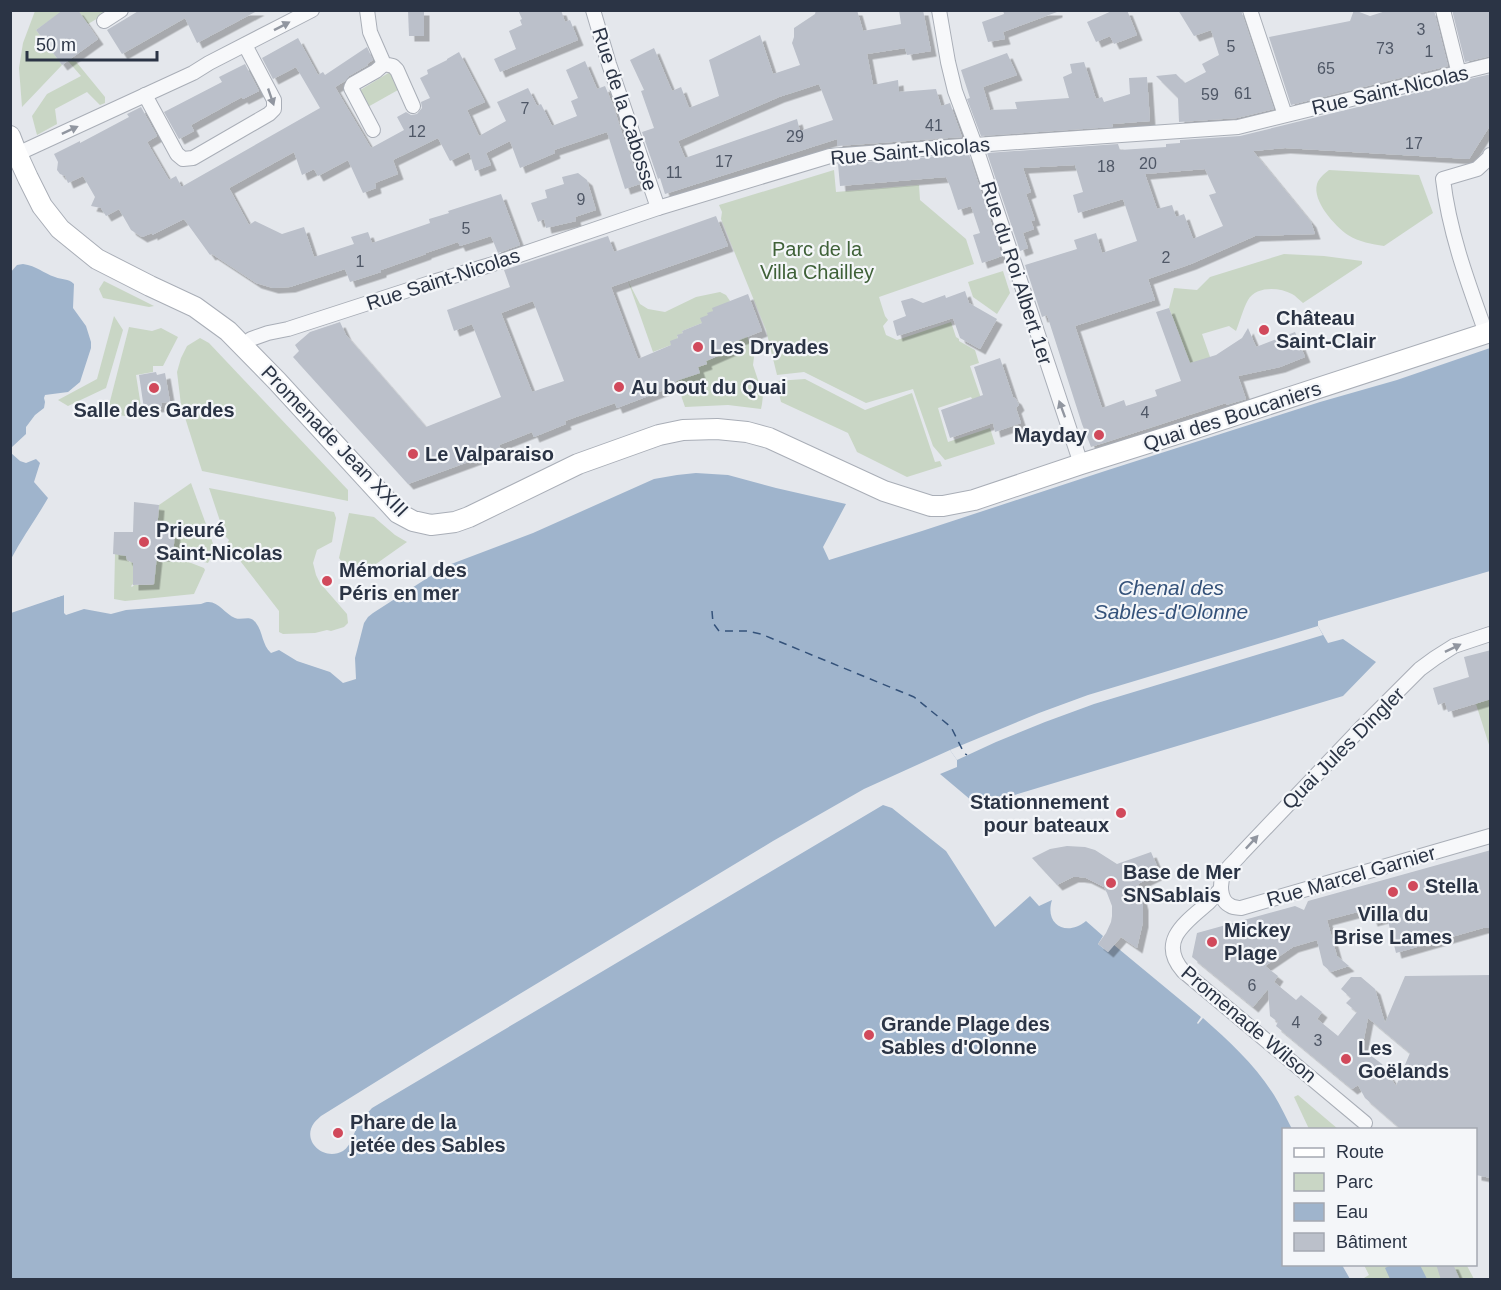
<svg xmlns="http://www.w3.org/2000/svg" width="1501" height="1290" viewBox="0 0 1501 1290" font-family="Helvetica,sans-serif">
<defs>
<filter id="shadow"><feDropShadow dx="5.5" dy="5.5" stdDeviation="0" flood-color="#0004"/></filter>
</defs>
<rect width="100%" height="100%" fill="#e4e7ec"/>
<g fill="#c9d6c5">
<polygon points="35,11 63,11 36,30 62,65 22,107 19,68 23,43"/>
<polygon points="78,11 110,11 88,24"/>
<polygon points="73,58 105,97 105,103 100,105 87,92 55,109 57,124 37,135 32,116 47,94 81,76 68,61"/>
<polygon points="390,72 398,90 366,108 357,92"/>
<polygon points="834,170 836,192 919,185 920,200 966,239 974,264 879,297 885,316 888,320 883,326 886,335 897,340 951,322 956,337 959,339 959,341 975,350 979,363 970,366 981,398 973,401 971,397 938,408 948,442 990,428 995,444 945,460 933,446 913,389 866,403 804,372 777,375 766,330 721,219 722,212 719,205"/>
<path d="M1329 170 1419 175 1433 213 1384 246C1372 244 1359 242 1348 235 1335 226 1312 201 1317 184 1319 178 1324 174 1329 170Z"/>
<path d="M1284 254 1324 256 1362 261V264L1303 303C1299 300 1296 296 1292 294 1279 287 1256 286 1248 300 1243 309 1240 321 1236 331L1229 326 1202 334 1223 394 1204 401 1169 308 1174 288 1197 290 1210 277Z"/>
<polygon points="1003,271 1010,293 997,314 973,297 968,282"/>
<polygon points="104,281 154,306 149,307 103,298 99,289"/>
<polygon points="628,281 640,304 648,309 665,312 696,297 720,292 726,295 730,301 713,311 702,323 682,331 683,333 677,336 678,338 671,345 653,352"/>
<polygon points="114,316 123,330 106,388 68,406 58,400 97,379"/>
<polygon points="129,327 152,331 161,328 178,337 163,366 153,366 153,372 136,375 143,419 107,413"/>
<polygon points="747,336 754,357 753,365 763,395 762,404 761,409 728,405 685,407 676,381 690,375 691,376 699,373 698,367 707,364 706,361 722,355 729,344"/>
<polygon points="200,338 209,343 348,490 348,501 202,471 181,405 177,372 181,358 187,346"/>
<polygon points="805,379 865,410 912,393 935,462 940,461 942,466 907,477 857,452 848,433 781,402 776,381"/>
<polygon points="191,483 215,549 208,563 204,562 173,549 157,533 159,505"/>
<polygon points="209,488 334,512 336,518 332,542 317,550 313,563 316,575 320,583 347,614 348,623 344,627 331,631 327,630 315,633 283,634 279,632 279,611 227,544 229,540 225,536"/>
<path d="M349 513 374 517 395 535 407 542C399 548 391 553 383 559 366 571 354 579 339 558Z"/>
<polygon points="115,554 128,554 126,556 127,560 130,562 133,561 133,584 131,586 132,587 134,585 154,585 153,582 155,556 173,556 204,568 205,570 194,594 125,601 114,599"/>
<polygon points="1490,699 1490,748 1476,704"/>
<polygon points="1298,1095 1338,1129 1309,1129 1294,1097"/>
<polygon points="1466,1264 1474,1279 1365,1280 1364,1278 1369,1275 1364,1265"/>
</g>
<g fill="#9fb4cc">
<path d="M23 264C37 266 43 273 55 277 62 280 68 278 74 284L73 308 86 326 91 342V348L80 382 68 392 45 395 44 398 45 402 44 408 35 415 26 427V434L12 447 11 453 20 461 26 463 36 459 40 463 34 482 48 498C36 519 22 538 11 559L10 273 17 265Z"/>
<path d="M1490 348V571L1318 621V626L1328 643 1343 639 1376 662 1343 696 978 806 940 774 957 767V760L950 750 864 789 773 841 432 1047 321 1116C319 1118 316 1120 314 1123 301 1141 324 1162 343 1151 352 1145 354 1131 359 1123 363 1117 368 1113 372 1108L883 805 892 808 946 851 995 927 1030 896 1039 906 1052 900C1044 925 1067 937 1086 921L1103 936 1098 944 1108 952 1114 945 1201 1017 1197 1023 1198 1024 1203 1018C1230 1042 1255 1065 1274 1095 1281 1106 1286 1118 1292 1129L1284 1130V1264L1342 1265 1350 1279 11 1280V611L64 595V613L66 615 84 609 111 614 126 610 201 604C216 596 223 613 235 618 243 621 250 614 256 623 263 632 262 645 271 653L279 650 297 661 330 672 343 683 356 679 355 658 364 623 368 617 373 613 446 566 533 533 654 479 677 475 696 473 728 475 776 488 846 504 823 547 829 560 922 531 1105 471 1320 402 1397 380Z"/>
<polygon points="1393,1264 1420,1265 1427,1279 1390,1279 1385,1268"/>
</g>
<g fill="#e4e7ec">
<polygon points="63,592 67,594 11,613 10,608"/>
<polygon points="1318,626 1323,635 1094,704 1045,722 996,742 957,760 950,750 1039,713 1088,695"/>
</g>
<g fill="none" stroke-linecap="round" stroke-linejoin="round">
<polyline stroke="#34527a" stroke-width="1.5" stroke-dasharray="8 6" stroke-linecap="butt" points="712,611 713,623 719,631 747,631 761,634 914,697 951,727 964,753 967,755"/>
</g>
<g fill="#bbc0ca" fill-rule="evenodd" filter="url(#shadow)">
<polygon points="63,10 78,10 98,39 62,65 36,30"/>
<polygon points="140,10 259,10 197,43 185,18 122,54 107,30"/>
<polygon points="408,10 424,10 424,36 409,36"/>
<polygon points="518,10 561,10 565,22 570,20 578,40 500,72 494,59 516,49 509,31 522,25 520,20 522,19"/>
<path d="M816 10H857L863 31 901 24 899 10H923L931 51 907 55 905 48 867 54 873 85 898 80 899 92 936 89 941 106 950 103 962 137 837 146V139L665 194 660 178 658 179 642 132 654 128 641 91 644 90 630 60 654 48 672 91 681 87 689 108 719 96 709 60 760 35 773 74 800 65 792 43 794 37V28L815 14ZM819 84 833 120 800 131 797 119 685 158 678 141 779 97Z"/>
<polygon points="1003,10 1057,10 1057,12 1003,32 1005,39 988,42 982,22 1004,14"/>
<polygon points="1114,10 1127,10 1137,35 1114,44 1110,36 1096,42 1087,22"/>
<polygon points="1178,10 1241,10 1274,109 1237,118 1179,122 1178,98 1156,76 1176,74 1185,83 1206,72 1202,64 1219,55 1211,30 1194,36"/>
<polygon points="1354,10 1370,16 1389,10 1434,10 1448,66 1291,105 1269,37 1350,21"/>
<polygon points="1452,10 1491,10 1491,56 1465,62"/>
<polygon points="298,38 318,75 323,72 325,75 367,47 373,60 367,64 368,65 349,76 345,81 335,87 371,148 404,130 397,117 406,112 411,115 417,114 422,108 421,102 430,98 420,78 428,74 427,70 447,60 447,59 459,52 485,102 467,110 479,136 506,121 497,102 528,88 537,106 541,104 552,126 577,116 571,101 578,98 566,70 585,61 597,89 605,86 613,105 624,139 625,139 640,184 625,189 607,132 554,150 555,153 520,168 510,141 486,153 491,165 475,171 469,152 450,161 438,138 393,160 398,174 375,183 376,188 363,193 348,160 318,176 314,169 302,175 294,152 229,188 249,225 255,221 282,234 304,227 314,257 354,244 351,237 368,232 372,243 430,223 429,219 449,213 448,211 501,194 520,245 498,253 491,236 460,246 458,242 426,253 426,254 381,270 381,272 350,282 345,269 290,287 273,288 256,283 212,254 210,255 184,219 152,235 152,233 142,237 131,230 119,209 106,216 101,208 91,206 95,197 83,176 68,183 65,176 60,174 57,170 58,162 54,154 80,141 80,143 129,117 127,114 141,107 157,136 147,142 169,180 176,176 181,186 183,186 320,108 296,67 273,79 262,58"/>
<polygon points="1007,53 1017,75 983,87 990,110 1017,109 1015,102 1069,98 1063,77 1072,73 1070,64 1084,62 1096,99 1102,97 1104,102 1130,94 1129,78 1147,77 1150,121 1112,124 1113,127 981,136 967,99 970,98 961,70"/>
<polygon points="245,64 259,91 243,99 242,97 191,125 194,131 179,139 164,112 222,82 219,77"/>
<path d="M1491 74V124L1469 159 1285 148 1253 151 1311 222 1315 234 1255 236 1191 264 1148 279 1155 300 1075 326 1102 408 1124 400 1126 406 1157 396 1155 390 1181 381 1156 312 1169 308 1190 363 1216 355 1242 338 1248 328 1256 347 1295 332 1305 357 1280 367 1238 376 1246 399 1226 405V403L1091 447 1082 424 1047 315 1042 317 1025 265 1077 249 1074 240 1096 233 1102 253 1137 241 1123 199 1078 213 1073 195 1083 192 1075 165 1023 168 1031 192 1026 194 1035 220 1031 221 1034 229 1023 233 1028 248 1020 251 987 153 1118 144 1120 150 1166 147V144L1180 143V140L1240 136 1456 83H1461L1465 80ZM1205 169 1216 193 1209 195 1223 226 1193 239 1184 214 1176 217 1172 205 1157 209 1145 174Z"/>
<polygon points="969,154 1002,256 982,263 973,235 980,233 971,206 958,210 950,186 946,177 840,186 838,164"/>
<polygon points="578,173 587,180 596,210 575,217 576,221 546,228 544,219 538,222 531,203 547,198 545,190 564,184 562,177"/>
<path d="M716 216 728 246 611 287 638 359 671 345 670 341 678 338 677 335 683 333 682 331 702 323 700 318 708 315 707 313 713 311 712 308 748 294 762 331 729 344 731 350 706 361 707 364 698 367 700 373 676 381 677 385 617 408 615 403 565 421 566 424 534 437 532 432 499 445 501 450 408 484 293 357 299 351 295 345 310 332 340 322 346 335 426 427 501 397 472 324 454 331 447 310 510 287 504 270 608 236 614 252ZM533 301 564 381 532 392 501 313Z"/>
<polygon points="965,291 969,303 997,319 980,349 960,338 953,318 897,336 893,321 906,316 901,301 912,298 923,303 945,295 946,298"/>
<polygon points="1000,358 1013,397 1016,399 1019,405 1016,408 1021,423 995,432 993,423 950,438 941,410 983,395 974,367"/>
<polygon points="156,372 157,375 165,373 170,402 161,403 162,406 144,409 139,375"/>
<polygon points="134,502 159,505 157,532 175,532 173,556 157,556 154,584 133,585 133,563 127,560 126,556 113,554 114,532 133,532"/>
<polygon points="1491,650 1491,699 1448,712 1445,702 1438,705 1433,688 1469,677 1464,657"/>
<polygon points="1067,846 1085,847 1095,850 1117,864 1151,852 1160,873 1138,884 1143,905 1143,922 1137,948 1121,937 1108,952 1098,944 1106,933 1111,922 1112,916 1112,906 1107,893 1104,887 1086,878 1079,877 1073,877 1057,885 1032,858 1050,849"/>
<path d="M1491 850V928H1483L1396 953 1387 917 1372 921 1369 909 1327 920 1337 956 1349 966 1331 972 1323 965 1317 940 1293 947 1265 966 1278 976 1274 982 1296 1000 1301 995 1322 1012 1317 1019 1338 1036 1357 1012 1346 1003 1351 998 1341 989 1351 977H1361L1375 989 1385 1023 1405 976 1491 975V1178L1476 1175V1130H1402L1365 1098 1358 1085 1352 1089 1276 1026 1278 1022 1270 1016 1268 989 1253 1007 1192 957 1197 933 1295 906 1304 910 1308 901ZM1368 1018 1410 1053 1396 1086 1382 1064 1362 1049Z"/>
<polygon points="1436,1264 1453,1264 1460,1280 1441,1280"/>
</g>
<g fill="none" stroke-linecap="round" stroke-linejoin="round">
<defs>
<g id="street">
<polyline points="367,10 370,32 384,64 393,66 397,70 413,106"/>
<polyline points="593,10 609,64 658,208"/>
<polyline points="939,10 948,62 955,91 975,145 1081,464"/>
<polyline points="1250,10 1285,115"/>
<polyline points="1443,10 1459,74"/>
<polyline points="104,21 121,10"/>
<polyline points="145,95 177,154 183,159 193,158 269,114 274,109 274,100 245,45"/>
<polyline points="373,130 351,88 353,84 376,71 384,64"/>
<polyline points="17,154 193,73 209,63 312,10"/>
<path d="M1486 333C1468 283 1449 232 1443 179L1477 169 1490 157V155"/>
<polyline points="244,346 251,339 268,333 288,329 433,282 490,265 658,208 830,156 975,145 1238,127 1490,65"/>
<path d="M1490 634 1454 646 1435 658 1420 669 1361 728 1241 854C1236 860 1229 866 1225 872 1219 882 1219 901 1231 906 1232 907 1239 908 1241 908L1490 836"/>
<path d="M1221 889C1216 894 1212 899 1208 903 1186 922 1157 941 1183 971L1365 1123"/>
</g>
<polyline id="secondary" points="10,136 17,154 28,178 42,206 60,229 97,259 150,286 195,307 228,331 277,381 398,513 413,521 431,525 455,522 469,517 578,464 659,435 683,430 717,429 747,432 769,438 884,491 931,506 943,506 974,500 1081,464 1196,428 1490,332"/>
</defs>
<use href="#street" stroke="#a9aeb7" stroke-width="16"/>
<use href="#secondary" stroke="#a9aeb7" stroke-width="22"/>
<use href="#street" stroke="#f7f8fa" stroke-width="14"/>
<use href="#secondary" stroke="#fff" stroke-width="20"/>
</g>
<defs><path id="oneway-solid" d="M-6-.8H1V-3.2L6.5 0L1 3.2V.8H-6Z" transform="scale(1.5)"/></defs>
<g fill="#9196a0">
<use href="#oneway-solid" transform="translate(282 26) rotate(-27)"/>
<use href="#oneway-solid" transform="translate(271 97) rotate(71)"/>
<use href="#oneway-solid" transform="translate(70 130) rotate(-25)"/>
<use href="#oneway-solid" transform="translate(1062 409) rotate(-110)"/>
<use href="#oneway-solid" transform="translate(1453 648) rotate(-26)"/>
<use href="#oneway-solid" transform="translate(1252 842) rotate(-47)"/>
</g>
<g fill="#d1495b" stroke="#f4f6f9" stroke-width="2">
<circle cx="1264" cy="330" r="6"/>
<circle cx="698" cy="347" r="6"/>
<circle cx="619" cy="387" r="6"/>
<circle cx="154" cy="388" r="6"/>
<circle cx="1099" cy="435" r="6"/>
<circle cx="413" cy="454" r="6"/>
<circle cx="144" cy="542" r="6"/>
<circle cx="327" cy="581" r="6"/>
<circle cx="1121" cy="813" r="6"/>
<circle cx="1111" cy="883" r="6"/>
<circle cx="1413" cy="886" r="6"/>
<circle cx="1393" cy="892" r="6"/>
<circle cx="1212" cy="942" r="6"/>
<circle cx="869" cy="1035" r="6"/>
<circle cx="1346" cy="1059" r="6"/>
<circle cx="338" cy="1133" r="6"/>
</g>
<g text-anchor="middle" dominant-baseline="central" stroke-width="4.5" stroke-linejoin="round" paint-order="stroke">
<g font-size="16" fill="#4f5766">
<text x="1421" y="29">3</text>
<text x="1231" y="46">5</text>
<text x="1385" y="48">73</text>
<text x="1429" y="51">1</text>
<text x="1326" y="68">65</text>
<text x="1243" y="93">61</text>
<text x="1210" y="94">59</text>
<text x="525" y="108">7</text>
<text x="934" y="125">41</text>
<text x="417" y="131">12</text>
<text x="795" y="136">29</text>
<text x="1414" y="143">17</text>
<text x="724" y="161">17</text>
<text x="1148" y="163">20</text>
<text x="1106" y="166">18</text>
<text x="674" y="172">11</text>
<text x="581" y="199">9</text>
<text x="466" y="228">5</text>
<text x="1166" y="257">2</text>
<text x="360" y="261">1</text>
<text x="1145" y="412">4</text>
<text x="1252" y="985">6</text>
<text x="1296" y="1022">4</text>
<text x="1318" y="1040">3</text>
</g>
<g font-size="20" fill="#2b3445" stroke="#f4f6f9">
<text transform="translate(1390 90) rotate(-13)">Rue Saint-Nicolas</text>
<text transform="translate(625 109) rotate(72)">Rue de la Cabosse</text>
<text transform="translate(910 151) rotate(-5)">Rue Saint-Nicolas</text>
<text transform="translate(1017 273) rotate(72)">Rue du Roi Albert 1er</text>
<text transform="translate(443 279) rotate(-18)">Rue Saint-Nicolas</text>
<text transform="translate(1232 416) rotate(-18)">Quai des Boucaniers</text>
<text transform="translate(335 441) rotate(46)">Promenade Jean XXIII</text>
<text transform="translate(1343 748) rotate(-45)">Quai Jules Dingler</text>
<text transform="translate(1351 876) rotate(-16)">Rue Marcel Garnier</text>
<text transform="translate(1249 1024) rotate(40)">Promenade Wilson</text>
</g>
<g font-size="20" fill="#3f6138" stroke="#f4f6f9">
<text x="817" y="249">Parc de la<tspan x="817" dy="23">Villa Chailley</tspan></text>
</g>
<g font-size="20" font-weight="bold" fill="#2b3445" stroke="#f4f6f9" text-anchor="start">
<text x="1276" y="318">Château<tspan x="1276" dy="23">Saint-Clair</tspan></text>
<text x="710" y="347">Les Dryades</text>
<text x="631" y="387">Au bout du Quai</text>
<text x="154" y="410" text-anchor="middle">Salle des Gardes</text>
<text x="1087" y="435" text-anchor="end">Mayday</text>
<text x="425" y="454">Le Valparaiso</text>
<text x="156" y="530">Prieuré<tspan x="156" dy="23">Saint-Nicolas</tspan></text>
<text x="339" y="570">Mémorial des<tspan x="339" dy="23">Péris en mer</tspan></text>
<text x="1109" y="802" text-anchor="end">Stationnement<tspan x="1109" dy="23">pour bateaux</tspan></text>
<text x="1123" y="872">Base de Mer<tspan x="1123" dy="23">SNSablais</tspan></text>
<text x="1425" y="886">Stella</text>
<text x="1393" y="914" text-anchor="middle">Villa du<tspan x="1393" dy="23">Brise Lames</tspan></text>
<text x="1224" y="930">Mickey<tspan x="1224" dy="23">Plage</tspan></text>
<text x="881" y="1024">Grande Plage des<tspan x="881" dy="23">Sables d'Olonne</tspan></text>
<text x="1358" y="1048">Les<tspan x="1358" dy="23">Goëlands</tspan></text>
<text x="350" y="1122">Phare de la<tspan x="350" dy="23">jetée des Sables</tspan></text>
</g>
<g font-size="21" font-style="italic" fill="#34527a" stroke="#f4f6f9">
<text x="1171" y="587">Chenal des<tspan x="1171" dy="24">Sables-d'Olonne</tspan></text>
</g>
</g>
<rect width="1501" height="1290" fill="none" stroke="#2b3445" stroke-width="24"/>
<rect x="1282" y="1128" width="195" height="138" fill="#f4f6f9" stroke="#a4a8b1" stroke-width="1.5"/>
<rect x="1294" y="1148" width="30" height="9" fill="#ffffff" stroke="#a4a8b1" stroke-width="1.5"/>
<text x="1336" y="1158" font-size="18" fill="#2b3445">Route</text>
<rect x="1294" y="1173" width="30" height="18" fill="#c9d6c5" stroke="#a4a8b1" stroke-width="1.5"/>
<text x="1336" y="1188" font-size="18" fill="#2b3445">Parc</text>
<rect x="1294" y="1203" width="30" height="18" fill="#9fb4cc" stroke="#a4a8b1" stroke-width="1.5"/>
<text x="1336" y="1218" font-size="18" fill="#2b3445">Eau</text>
<rect x="1294" y="1233" width="30" height="18" fill="#bbc0ca" stroke="#a4a8b1" stroke-width="1.5"/>
<text x="1336" y="1248" font-size="18" fill="#2b3445">Bâtiment</text>
<path d="M27 51v9h130v-9" fill="none" stroke="#2b3445" stroke-width="3"/>
<text x="36" y="51" font-size="18" fill="#2b3445" stroke="#f4f6f9" stroke-width="4.5" paint-order="stroke">50 m</text>
</svg>
